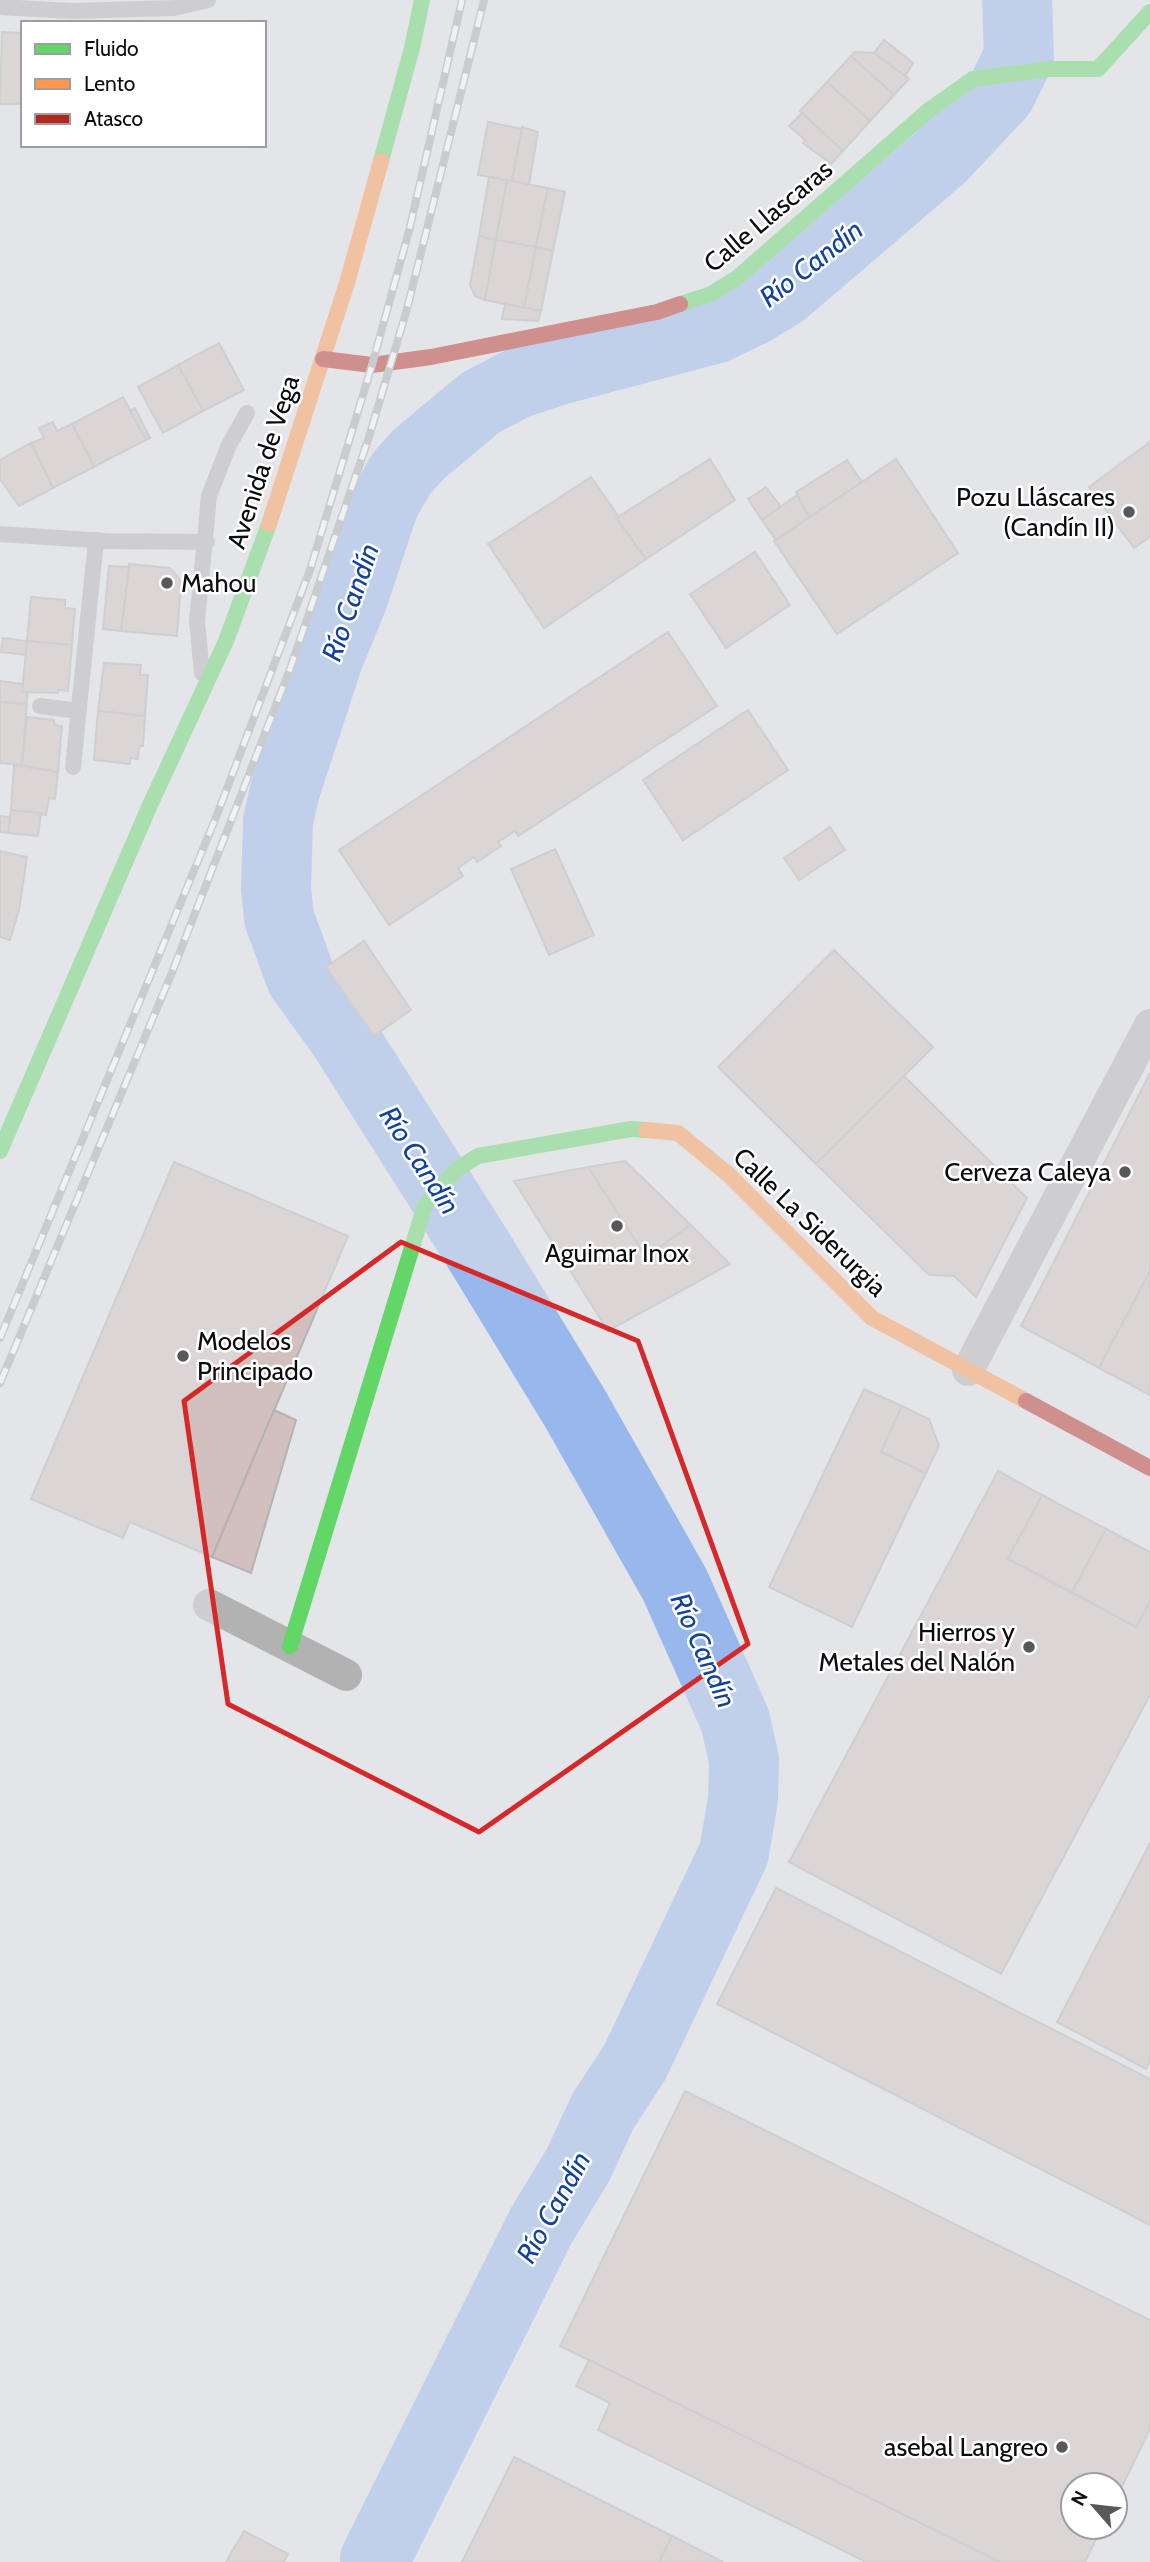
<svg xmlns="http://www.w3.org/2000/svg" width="1150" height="2562" viewBox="0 0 1150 2562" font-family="Cabin,sans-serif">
<rect width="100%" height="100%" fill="#e4e5e9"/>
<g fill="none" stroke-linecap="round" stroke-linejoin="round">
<polyline stroke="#98b7ec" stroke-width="70" points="375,2559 541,2226 578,2165 603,2111 635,2062 734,1853 743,1799 744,1760 735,1720 675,1585 576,1410 479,1251 343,1036 301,978 279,918 276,889 278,821 285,790 328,659 353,598 384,504 401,474 419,454 480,403 516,384 559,370 714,329 752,311 782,293 941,157 1001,93 1019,56 1017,0"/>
</g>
<g fill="#d1c0be" stroke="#b4b3b4" stroke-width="2">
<polygon points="2,32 23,33 23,104 0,104"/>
<polygon points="884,40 913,63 905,76 874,53"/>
<polygon points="855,52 874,53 909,79 894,95 851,56"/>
<polygon points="851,56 894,95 870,121 827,82"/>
<polygon points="827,82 870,121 843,151 800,111"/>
<polygon points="802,113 843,151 831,164 803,143 805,140 789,126"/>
<polygon points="488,122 522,129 512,181 478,175"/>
<polygon points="522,127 538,132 529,184 512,181"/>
<polygon points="489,177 507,180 496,240 479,236"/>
<polygon points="507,180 548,188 536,247 496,240"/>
<polygon points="548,188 565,192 553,251 536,247"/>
<polygon points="479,236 496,240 485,300 475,296 470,285"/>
<polygon points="496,240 536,247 524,308 485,300"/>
<polygon points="536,247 553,251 541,311 524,308"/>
<polygon points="505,304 541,311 538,321 502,319"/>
<polygon points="219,343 244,390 203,411 178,365"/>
<polygon points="178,365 203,411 163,433 138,387"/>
<polygon points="123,397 146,440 94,467 72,424"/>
<polygon points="135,408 150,438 146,440 130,411"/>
<polygon points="53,422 57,431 72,424 94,467 53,488 31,443 44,438 39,428"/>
<polygon points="1150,442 1150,537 1134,548 1089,487"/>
<polygon points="31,443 53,488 19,506 0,479 0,460"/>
<polygon points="710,459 735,500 646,559 616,518"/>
<polygon points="896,459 958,553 837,634 774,541"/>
<polygon points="847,460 862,482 809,517 796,492"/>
<polygon points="591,477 619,517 616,518 646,559 544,628 488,544"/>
<polygon points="766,487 781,507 762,520 748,499"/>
<polygon points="797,495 809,517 776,540 762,520"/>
<polygon points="755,552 790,605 726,648 690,594"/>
<polygon points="129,564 170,568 178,577 181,582 177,636 121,631"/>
<polygon points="109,566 129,567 121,631 103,629"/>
<polygon points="31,597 65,600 65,608 75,609 72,645 27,641"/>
<polygon points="668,632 717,706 518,836 515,831 498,842 501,846 477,862 474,857 458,868 463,876 389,925 339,850"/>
<polygon points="3,638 27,641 26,655 1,652"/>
<polygon points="27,641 72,645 68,691 58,690 58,693 22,692"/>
<polygon points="104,663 141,665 140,675 148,675 145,716 98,711"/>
<polygon points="0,681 23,684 22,692 28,692 26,704 0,702"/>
<polygon points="0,702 27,704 22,765 0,763"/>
<polygon points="748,710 788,770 683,840 643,780"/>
<polygon points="98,711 145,716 143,746 139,746 138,759 130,758 130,764 94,760"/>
<polygon points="27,717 54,720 55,725 62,726 58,772 22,765"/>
<polygon points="14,765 58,772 55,799 49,798 46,815 11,810"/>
<polygon points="11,810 41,813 38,836 8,833"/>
<polygon points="0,816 10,817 8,833 0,832"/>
<polygon points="830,827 845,850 799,880 784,858"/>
<polygon points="555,849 594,935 549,955 511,869"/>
<polygon points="0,851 27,857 19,910 10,940 0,937"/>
<polygon points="364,941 411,1010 374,1036 326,967"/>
<polygon points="834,950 933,1047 816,1164 718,1067"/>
<polygon points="1150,1073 1150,1271 1099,1368 1021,1326"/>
<polygon points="904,1076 1027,1198 976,1297 954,1276 929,1275 816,1164"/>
<polygon points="625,1161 691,1225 646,1257 588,1167"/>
<polygon points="174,1162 348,1236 212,1557 130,1522 123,1538 31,1499"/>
<polygon points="588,1167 646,1257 691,1225 730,1264 608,1331 514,1181"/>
<polygon points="1150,1271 1150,1395 1099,1368"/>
<polygon points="864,1389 902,1406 881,1452 926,1473 852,1627 769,1587"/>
<polygon points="902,1406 929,1419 939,1446 926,1473 881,1452"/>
<polygon points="274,1410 296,1420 251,1573 212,1557"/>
<polygon points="998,1471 1042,1495 1008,1559 1136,1627 1150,1601 1150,1695 1001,1974 789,1862"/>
<polygon points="1042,1495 1106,1529 1072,1592 1008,1559"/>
<polygon points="1106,1529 1150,1552 1150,1601 1136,1627 1072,1592"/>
<polygon points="1150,1843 1150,2061 1146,2069 1057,2022"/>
<polygon points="776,1888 1150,2079 1150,2225 717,2004"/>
<polygon points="685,2091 1150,2320 1150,2429 1115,2501 1115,2485 1073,2485 1073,2527 1102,2527 1085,2562 1000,2562 560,2346"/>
<polygon points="589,2360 1000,2562 866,2562 598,2430 610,2403 576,2386"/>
<polygon points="514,2457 672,2536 659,2562 462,2562"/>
<polygon points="244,2531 288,2554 284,2562 226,2562"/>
<polygon points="672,2536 723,2562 659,2562"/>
</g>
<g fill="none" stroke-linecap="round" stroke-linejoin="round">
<g stroke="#b3b2b2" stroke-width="16">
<polyline points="0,7 72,11 174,8 208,0"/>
<polyline points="0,534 106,541 207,542"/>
<polyline points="202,673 197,622 209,496 228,447 247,413"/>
<polyline points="40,706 79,711"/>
<polyline points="73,767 96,540"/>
</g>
<g stroke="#b3b2b2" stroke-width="32">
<polyline points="968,1370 1150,1025"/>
<polyline points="209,1605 346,1675"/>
</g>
<g stroke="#63d668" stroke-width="16">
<polyline points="381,161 412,48 422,0"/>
<polyline points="680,304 711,294 737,278 929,110 973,79 1048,69 1098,69 1150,12"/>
<polyline points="0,1151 150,805 226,641 269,524"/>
<polyline points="290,1646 425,1205 457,1169 478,1156 631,1129 646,1130"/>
</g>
<g stroke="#ff974d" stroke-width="16">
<polyline points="269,524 347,283 381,161"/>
<polyline points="646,1130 678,1133 729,1175 872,1318 1026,1401"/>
</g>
<g stroke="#b3261e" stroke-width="16">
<polyline points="323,359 372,365 431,357 657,312 680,304"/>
<polyline points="1026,1401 1150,1468"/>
</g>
<defs>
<g id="rail">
<polyline points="0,1338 215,820 310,570 372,365 409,231 462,0"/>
<polyline points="0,1383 171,975 290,669 369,437 407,309 484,0"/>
</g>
</defs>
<use href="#rail" stroke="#acacae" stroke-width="8"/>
<use href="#rail" stroke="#fff" stroke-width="5" stroke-dasharray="16" stroke-linecap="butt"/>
</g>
<path d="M0 0H1150V2562H0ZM401 1242 638 1341 748 1644 479 1832 228 1704 184 1401Z" fill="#e4e5e9" fill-opacity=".55" fill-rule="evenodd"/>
<path fill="none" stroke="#d62828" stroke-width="5" stroke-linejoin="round" d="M401 1242 638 1341 748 1644 479 1832 228 1704 184 1401Z"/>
<g fill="#57585b" stroke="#fff" stroke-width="2.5">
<circle cx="1129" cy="512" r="7"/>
<circle cx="167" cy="583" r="7"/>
<circle cx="1125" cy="1172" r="7"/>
<circle cx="617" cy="1226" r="7"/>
<circle cx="183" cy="1356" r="7"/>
<circle cx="1029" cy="1647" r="7"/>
<circle cx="1062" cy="2447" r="7"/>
</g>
<g text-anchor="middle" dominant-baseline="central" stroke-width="5" stroke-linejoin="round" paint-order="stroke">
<g font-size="26" fill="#0b0c0e" stroke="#fff">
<text transform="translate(768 216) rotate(-40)">Calle Llascaras</text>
<text transform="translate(263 462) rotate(-72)">Avenida de Vega</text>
<text transform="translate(810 1222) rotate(44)">Calle La Siderurgia</text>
</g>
<g font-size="26" fill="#0b0c0e" stroke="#fff" text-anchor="end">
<text x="1115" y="497">Pozu Lláscares<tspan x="1115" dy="30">(Candín II)</tspan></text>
<text x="181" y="583" text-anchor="start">Mahou</text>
<text x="1111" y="1172">Cerveza Caleya</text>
<text x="617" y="1253" text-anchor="middle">Aguimar Inox</text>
<text x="197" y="1341" text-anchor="start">Modelos<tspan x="197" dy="30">Principado</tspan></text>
<text x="1015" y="1632">Hierros y<tspan x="1015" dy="30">Metales del Nalón</tspan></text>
<text x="1048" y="2447">asebal Langreo</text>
</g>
<g font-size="28" font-style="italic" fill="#124398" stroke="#fff">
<text transform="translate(811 263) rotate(-38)">Río Candín</text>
<text transform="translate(350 602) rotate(-71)">Río Candín</text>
<text transform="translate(420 1160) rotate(57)">Río Candín</text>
<text transform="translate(704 1650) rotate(66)">Río Candín</text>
<text transform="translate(553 2207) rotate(-61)">Río Candín</text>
</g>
</g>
<rect x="21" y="21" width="245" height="126" fill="#ffffff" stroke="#9d9e9f" stroke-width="2"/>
<rect x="35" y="44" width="35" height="10" fill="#63d668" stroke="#9d9e9f" stroke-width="2"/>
<text x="84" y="56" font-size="21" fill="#0b0c0e">Fluido</text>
<rect x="35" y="79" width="35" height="10" fill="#ff974d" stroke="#9d9e9f" stroke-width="2"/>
<text x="84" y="91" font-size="21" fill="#0b0c0e">Lento</text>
<rect x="35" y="114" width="35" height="10" fill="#b3261e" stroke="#9d9e9f" stroke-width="2"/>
<text x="84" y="126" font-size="21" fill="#0b0c0e">Atasco</text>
<g transform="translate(1094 2506) rotate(298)"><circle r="33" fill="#ffffff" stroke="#9d9e9f" stroke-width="2"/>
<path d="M0-5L12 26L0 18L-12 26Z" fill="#57585b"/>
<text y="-10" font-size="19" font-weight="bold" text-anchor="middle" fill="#0b0c0e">N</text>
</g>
</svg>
